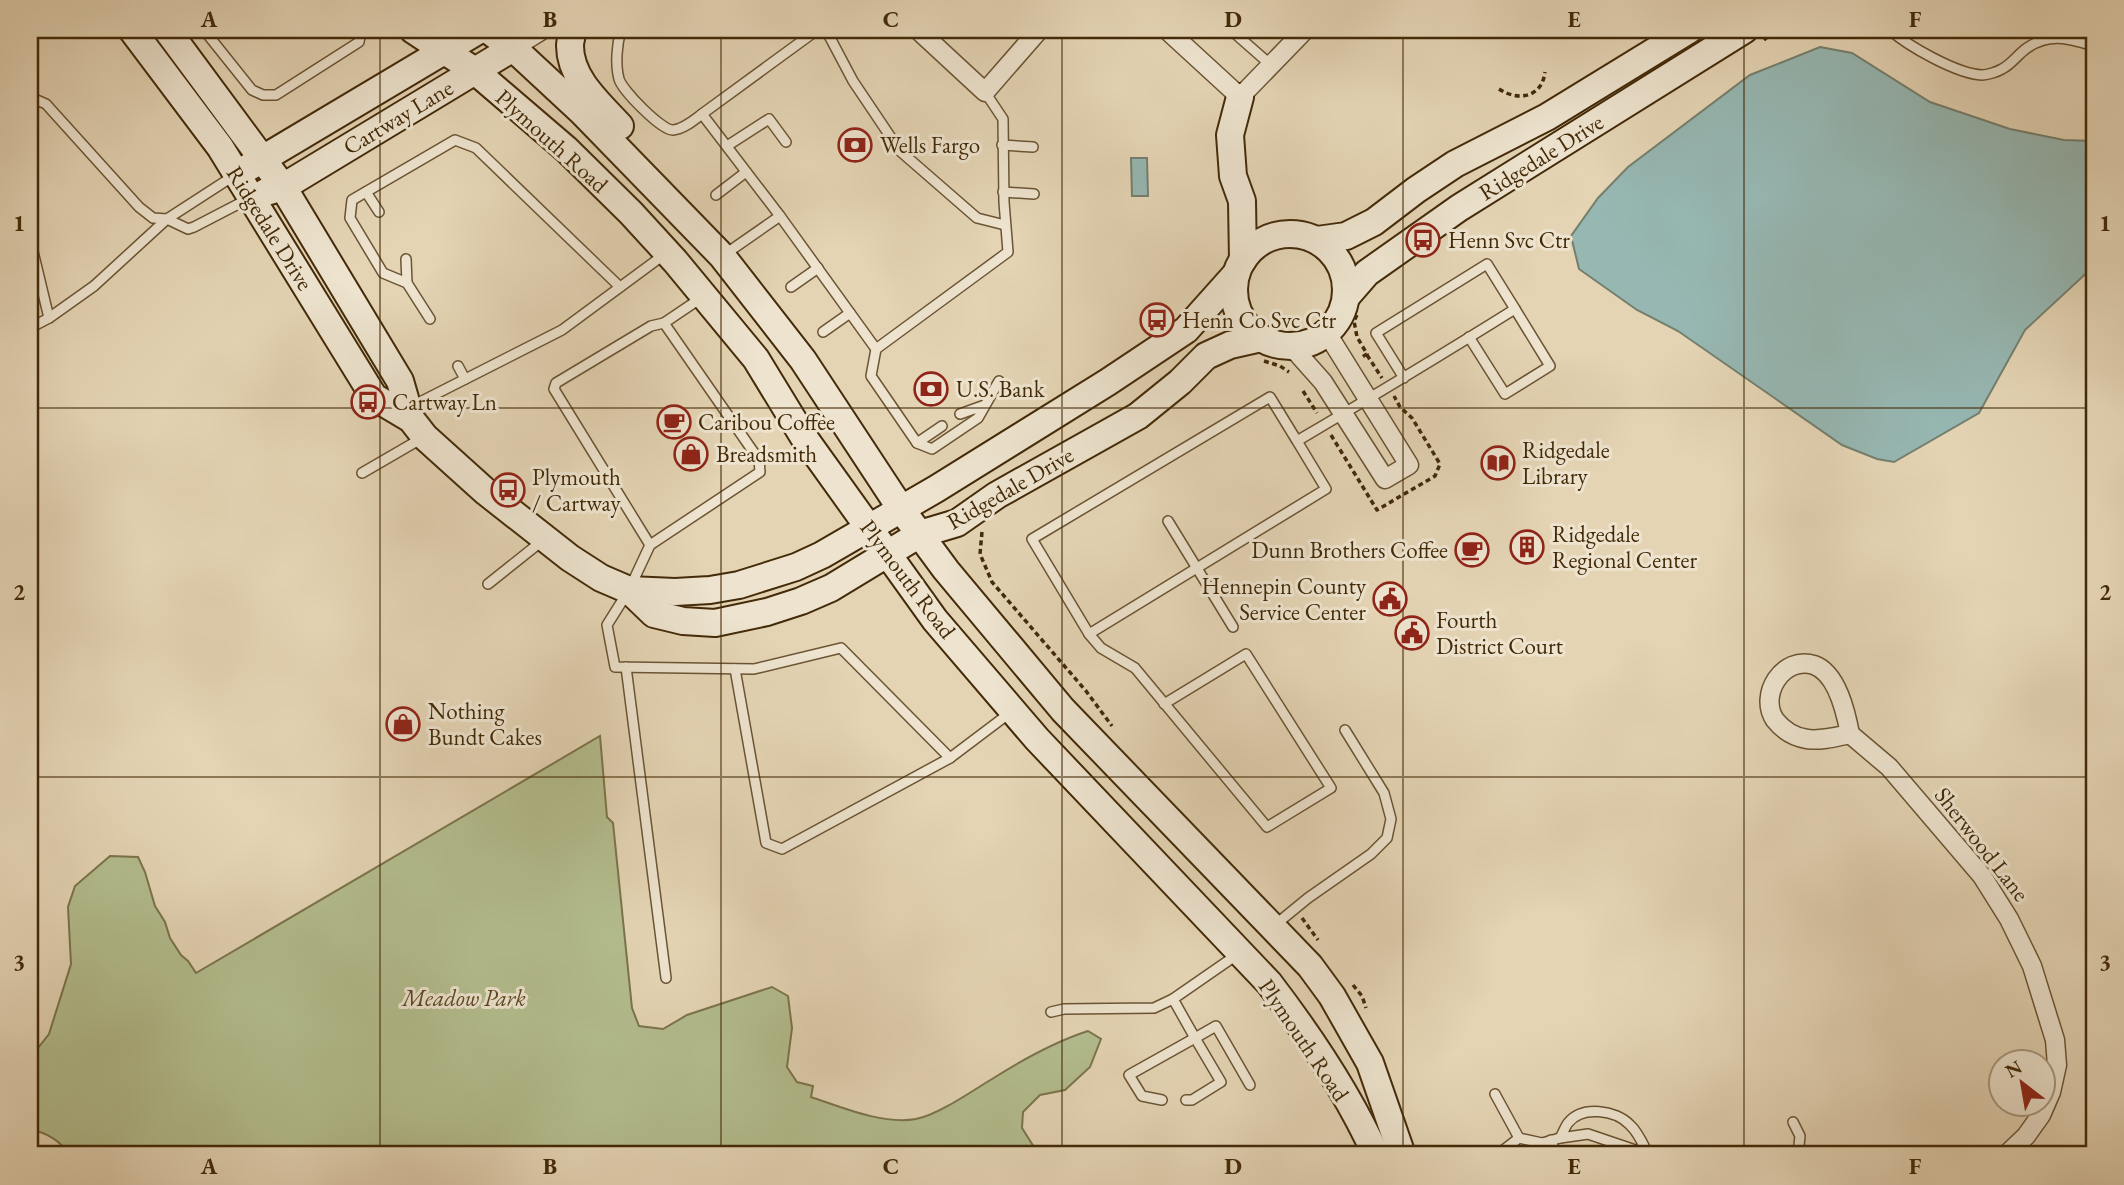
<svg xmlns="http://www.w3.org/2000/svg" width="2124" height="1185" viewBox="0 0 2124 1185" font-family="'EB Garamond',serif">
<rect width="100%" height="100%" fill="#e4d4b4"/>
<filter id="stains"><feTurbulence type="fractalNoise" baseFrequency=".00286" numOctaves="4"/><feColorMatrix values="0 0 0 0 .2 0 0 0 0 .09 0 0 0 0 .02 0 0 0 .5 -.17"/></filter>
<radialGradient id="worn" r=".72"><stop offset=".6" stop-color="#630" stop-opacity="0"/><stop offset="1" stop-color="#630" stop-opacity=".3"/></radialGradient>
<path fill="#b3bd8e" stroke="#7b744b" stroke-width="2" d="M600 736 607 817 613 823 632 1008 639 1026 663 1029 687 1015 772 987 788 996 792 1028 787 1067 797 1082 813 1086 811 1097C841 1107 883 1125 916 1119 938 1115 972 1091 992 1079 1022 1060 1054 1042 1088 1031L1101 1039 1090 1067 1065 1090 1040 1095 1023 1112 1022 1128 1039 1155H71C60 1142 48 1132 30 1130V1058L49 1034 71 964 68 907 75 886 110 856 138 857 145 872 155 906 165 922 170 938 181 955 188 961 196 973Z"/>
<g fill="#96b7b2" stroke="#757f6e" stroke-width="2">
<polygon points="1820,47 1852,53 1930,102 2010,129 2064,140 2094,141 2094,266 2025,330 1979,413 1894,462 1877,459 1842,445 1678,331 1637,310 1579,269 1571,236 1598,198 1628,167 1750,75"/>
<polygon points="1131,158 1147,158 1148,196 1132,196"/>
</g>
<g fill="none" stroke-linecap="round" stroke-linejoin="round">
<defs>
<g id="lane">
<polyline points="204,30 252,90 263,95 276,95 359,42 361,30"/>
<path d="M621 30C617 44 615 64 619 79 622 90 662 131 673 130 684 129 694 120 702 114"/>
<polyline points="826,30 853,81 900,151 977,218 1005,225"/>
<polyline points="1231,30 1272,66"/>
<path d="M1890 30C1908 46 1957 74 1982 75 1987 75 1997 72 2002 69 2012 64 2018 54 2027 48 2050 32 2070 39 2094 46"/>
<polyline points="30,97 46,104 139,207 153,218 167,219 188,229 194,227 248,199"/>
<polyline points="1002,145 1033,147"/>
<polyline points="727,146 769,119 786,142"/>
<polyline points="366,192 379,212"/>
<polyline points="1003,192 1034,194"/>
<polyline points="716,195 746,172"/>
<polyline points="780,216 702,114 817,30"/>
<polyline points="30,239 49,318"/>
<polyline points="724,255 780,216 876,349 1008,252 1004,202 1003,119 985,92"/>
<polyline points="406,259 407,283"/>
<polyline points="791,287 818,268"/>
<polyline points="701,298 664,323 759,460 760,472 650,545 629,590 607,625 615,667 754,669 841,648 950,758 1011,712"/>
<polyline points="430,319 407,283 383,273 350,218 352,200 455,140 476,148 620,287"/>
<polyline points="30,328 49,318 94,286 167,219 235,175"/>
<polyline points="823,332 850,313"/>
<polyline points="1469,337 1505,394 1550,366 1515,309"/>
<polyline points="876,349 871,376 917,443 932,449 978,418 999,381"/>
<polyline points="458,366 465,379"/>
<polyline points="415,412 424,400 562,330 665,254"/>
<polyline points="960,414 985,405"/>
<path d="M1297 441 1326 489 1089 634 1032 539 1270 397 1297 441C1370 398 1443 354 1515 309L1487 264 1376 333 1404 378"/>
<polyline points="917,443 942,426"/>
<polyline points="362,473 424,437"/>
<polyline points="1168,521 1233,627"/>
<polyline points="650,545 554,389 556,383 651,326 664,323"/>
<polyline points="488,584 542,541"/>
<polyline points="1089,634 1101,648 1135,668 1267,827 1331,788 1246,654 1164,704"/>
<polyline points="626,667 666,978"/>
<polyline points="735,669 766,843 782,849 950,758"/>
<polyline points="1275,925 1308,898 1371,854 1387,838 1391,819 1384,793 1345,730"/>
<polyline points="1051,1012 1064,1009 1154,1008 1173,999 1238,954"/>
<polyline points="1495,1094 1519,1138 1542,1143 1560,1138 1588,1134 1650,1155"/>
<polyline points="1162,1100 1142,1096 1129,1075 1195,1038 1173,999"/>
<polyline points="1186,1100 1192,1100 1221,1082 1195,1038 1216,1026 1250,1085"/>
<polyline points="1793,1122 1800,1136 1798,1155"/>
<path d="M1560 1138C1563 1133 1565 1127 1568 1123 1582 1105 1616 1110 1630 1125 1638 1132 1643 1144 1648 1154"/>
<polyline points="1551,1140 1556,1155"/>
<polyline points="1497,1155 1519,1138"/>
</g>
<g id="street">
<polyline points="918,30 985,92 1039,30"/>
<polyline points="1167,30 1240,97 1305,30"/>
<polyline points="513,48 542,30"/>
<polyline points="1291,346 1323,382 1385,479 1409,465 1330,338 1331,329"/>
<path d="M1850 734C1836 737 1821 741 1807 739 1794 737 1783 730 1775 720 1758 695 1783 655 1814 665 1837 673 1846 713 1850 734L1889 767 1982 876 2009 919 2032 966 2055 1040 2057 1065 2051 1092 2041 1115 2026 1136 2006 1155"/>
</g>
<g id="secondary">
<polyline points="132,30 220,147 374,397 411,419 425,437 486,492 570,558 601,578 629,590 675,592 710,590 739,585 796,567 822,555 936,489 1108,382 1186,330 1236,274"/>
<polyline points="167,30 283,187 400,381 411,419"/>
<path d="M413 30 475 71 566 149 631 213 675 261 756 359 803 436 935 620 1037 739 1269 983C1308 1034 1350 1097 1376 1155"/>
<polyline points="488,30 513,48 582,112 722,256 803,360 901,509 946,570 1063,710 1310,966 1332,996 1370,1063 1402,1155"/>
<path d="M573 30C572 35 570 41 570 46 570 79 600 104 620 126"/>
<polyline points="1240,97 1230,135 1233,176 1242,201 1243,260"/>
<polyline points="249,167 479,30"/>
<polyline points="266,192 283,187 513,48"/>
<circle cx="1290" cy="290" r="56"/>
<polyline points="1317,240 1346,236 1374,222 1416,190 1455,164 1547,117 1689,30"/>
<polyline points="1347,296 1367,273 1459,208 1744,30"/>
<polyline points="629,590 654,614 683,621 715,623 767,612 801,601 831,588 920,534 957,523 997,495 1138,416 1180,382 1206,356 1230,345 1261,338"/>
</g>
</defs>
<use href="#lane" stroke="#6b5433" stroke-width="12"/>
<use href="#street" stroke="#6b5433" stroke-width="21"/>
<use href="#secondary" stroke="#432a08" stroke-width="30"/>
<g stroke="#432a08" stroke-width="3.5" stroke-dasharray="5 3.5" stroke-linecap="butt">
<path d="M1528 30C1546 35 1566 37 1585 37 1602 38 1619 33 1637 35"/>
<polyline points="1764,40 1775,30"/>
<path d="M1499 89C1519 102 1542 97 1545 72"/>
<polyline points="1357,315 1354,321 1357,337 1367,354 1362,357"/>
<polyline points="1367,355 1382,378"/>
<polyline points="1264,361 1280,366 1289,372"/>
<polyline points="1303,391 1317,413"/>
<polyline points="1331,435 1377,510 1435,476 1440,464 1412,418 1400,407 1394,396"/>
<polyline points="982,532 980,554 992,582 1086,691 1112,726"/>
<polyline points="1302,918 1318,940"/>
<polyline points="1353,985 1362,996 1366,1008"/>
</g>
<use href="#lane" stroke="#ede3ce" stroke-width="9"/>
<use href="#street" stroke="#ede3ce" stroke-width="18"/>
<use href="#secondary" stroke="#ede3ce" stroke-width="26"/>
</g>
<path fill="none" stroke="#432a08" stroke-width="2" stroke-opacity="0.55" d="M380 30V1155M721 30V1155M1062 30V1155M1403 30V1155M1744 30V1155M30 408H2094M30 777H2094"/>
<defs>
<symbol id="bank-ring" viewBox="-11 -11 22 22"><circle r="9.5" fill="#ede3ce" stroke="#8f2418" stroke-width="1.5"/><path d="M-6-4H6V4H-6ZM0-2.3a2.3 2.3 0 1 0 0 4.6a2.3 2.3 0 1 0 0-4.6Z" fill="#8f2418"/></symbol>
<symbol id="bus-ring" viewBox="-11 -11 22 22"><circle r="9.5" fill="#ede3ce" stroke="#8f2418" stroke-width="1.5"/><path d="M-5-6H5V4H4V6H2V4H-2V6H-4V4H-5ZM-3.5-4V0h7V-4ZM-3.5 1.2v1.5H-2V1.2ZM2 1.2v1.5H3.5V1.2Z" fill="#8f2418"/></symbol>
<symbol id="cafe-ring" viewBox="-11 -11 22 22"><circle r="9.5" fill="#ede3ce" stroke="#8f2418" stroke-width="1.5"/><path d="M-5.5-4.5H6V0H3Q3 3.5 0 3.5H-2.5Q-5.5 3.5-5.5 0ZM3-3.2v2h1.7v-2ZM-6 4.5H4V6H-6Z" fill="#8f2418"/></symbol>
<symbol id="shop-ring" viewBox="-11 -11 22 22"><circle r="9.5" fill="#ede3ce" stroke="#8f2418" stroke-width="1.5"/><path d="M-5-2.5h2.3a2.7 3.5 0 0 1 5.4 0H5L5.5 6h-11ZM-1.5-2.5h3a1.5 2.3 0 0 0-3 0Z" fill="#8f2418"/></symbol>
<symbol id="library-ring" viewBox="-11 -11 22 22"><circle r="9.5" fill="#ede3ce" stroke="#8f2418" stroke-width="1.5"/><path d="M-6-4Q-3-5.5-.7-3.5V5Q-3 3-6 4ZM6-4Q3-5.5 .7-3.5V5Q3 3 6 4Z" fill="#8f2418"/></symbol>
<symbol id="building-ring" viewBox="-11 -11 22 22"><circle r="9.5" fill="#ede3ce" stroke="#8f2418" stroke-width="1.5"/><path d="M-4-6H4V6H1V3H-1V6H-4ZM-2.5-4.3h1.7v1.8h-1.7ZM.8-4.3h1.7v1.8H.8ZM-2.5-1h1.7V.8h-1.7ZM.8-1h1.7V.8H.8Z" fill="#8f2418"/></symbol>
<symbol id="civic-ring" viewBox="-11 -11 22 22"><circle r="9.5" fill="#ede3ce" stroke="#8f2418" stroke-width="1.5"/><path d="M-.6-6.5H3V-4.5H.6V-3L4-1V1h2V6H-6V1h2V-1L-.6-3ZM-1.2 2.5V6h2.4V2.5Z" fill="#8f2418"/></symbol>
</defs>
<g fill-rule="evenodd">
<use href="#bank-ring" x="836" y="126" width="38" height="38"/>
<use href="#bus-ring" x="1404" y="221" width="38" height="38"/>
<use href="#bus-ring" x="1138" y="301" width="38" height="38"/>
<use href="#bank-ring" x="912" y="370" width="38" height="38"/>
<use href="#bus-ring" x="349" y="383" width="38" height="38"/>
<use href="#cafe-ring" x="655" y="403" width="38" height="38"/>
<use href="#shop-ring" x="672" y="435" width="38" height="38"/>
<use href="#library-ring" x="1479" y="444" width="38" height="38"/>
<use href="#bus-ring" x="489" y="471" width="38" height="38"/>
<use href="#building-ring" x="1508" y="528" width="38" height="38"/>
<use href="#cafe-ring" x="1453" y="531" width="38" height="38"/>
<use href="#civic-ring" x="1371" y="580" width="38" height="38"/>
<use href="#civic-ring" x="1393" y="614" width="38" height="38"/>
<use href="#shop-ring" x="384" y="705" width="38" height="38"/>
</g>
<g text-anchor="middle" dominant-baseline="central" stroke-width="6" stroke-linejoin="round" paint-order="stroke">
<g font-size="23" fill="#432a08" stroke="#ede3ce">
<text transform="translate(398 117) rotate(-31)">Cartway Lane</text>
<text transform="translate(552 141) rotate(42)">Plymouth Road</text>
<text transform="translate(1541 157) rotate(-32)">Ridgedale Drive</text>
<text transform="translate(270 228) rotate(58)">Ridgedale Drive</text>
<text transform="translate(1010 488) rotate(-30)">Ridgedale Drive</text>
<text transform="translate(908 579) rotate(53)">Plymouth Road</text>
<text transform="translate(1982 844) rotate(52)">Sherwood Lane</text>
<text transform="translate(1304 1040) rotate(56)">Plymouth Road</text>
</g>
<g font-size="23" fill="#432a08" stroke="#ede3ce" text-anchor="start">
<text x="880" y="145">Wells Fargo</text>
<text x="1448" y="240">Henn Svc Ctr</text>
<text x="1182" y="320">Henn Co Svc Ctr</text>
<text x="956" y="389">U.S. Bank</text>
<text x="392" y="402">Cartway Ln</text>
<text x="698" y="422">Caribou Coffee</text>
<text x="1522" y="450">Ridgedale<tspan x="1522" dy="26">Library</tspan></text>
<text x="716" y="454">Breadsmith</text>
<text x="532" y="477">Plymouth<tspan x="532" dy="26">/ Cartway</tspan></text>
<text x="1552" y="534">Ridgedale<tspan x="1552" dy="26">Regional Center</tspan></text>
<text x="1448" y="550" text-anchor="end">Dunn Brothers Coffee</text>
<text x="1366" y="586" text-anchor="end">Hennepin County<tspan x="1366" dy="26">Service Center</tspan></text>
<text x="1436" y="620">Fourth<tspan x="1436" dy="26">District Court</tspan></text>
<text x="428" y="711">Nothing<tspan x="428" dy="26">Bundt Cakes</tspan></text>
</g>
<g font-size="23" font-style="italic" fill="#594723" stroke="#ede3ce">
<text x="464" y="998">Meadow Park</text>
</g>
</g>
<rect width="2124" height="1185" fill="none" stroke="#e4d4b4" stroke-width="77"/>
<g transform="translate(2022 1083) rotate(329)"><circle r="33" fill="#ede3ce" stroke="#a9997f" stroke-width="2"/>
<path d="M0-5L12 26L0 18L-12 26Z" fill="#8f2418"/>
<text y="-10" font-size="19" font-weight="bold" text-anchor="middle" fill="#432a08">N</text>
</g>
<rect x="38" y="38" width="2048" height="1108" fill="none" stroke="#432a08" stroke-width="2.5"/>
<g font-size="23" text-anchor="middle" font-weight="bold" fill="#432a08">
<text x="209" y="27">A</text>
<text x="550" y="27">B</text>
<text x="891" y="27">C</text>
<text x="1233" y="27">D</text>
<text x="1574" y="27">E</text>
<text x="1915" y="27">F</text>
<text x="19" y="231">1</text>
<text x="2105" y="231">1</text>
<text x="19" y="600">2</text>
<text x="2105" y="600">2</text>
<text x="19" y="970">3</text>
<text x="2105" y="970">3</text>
<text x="209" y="1174">A</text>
<text x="550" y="1174">B</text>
<text x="891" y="1174">C</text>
<text x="1233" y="1174">D</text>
<text x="1574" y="1174">E</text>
<text x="1915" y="1174">F</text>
</g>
<rect width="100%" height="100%" filter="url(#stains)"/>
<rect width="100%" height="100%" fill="url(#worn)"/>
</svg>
